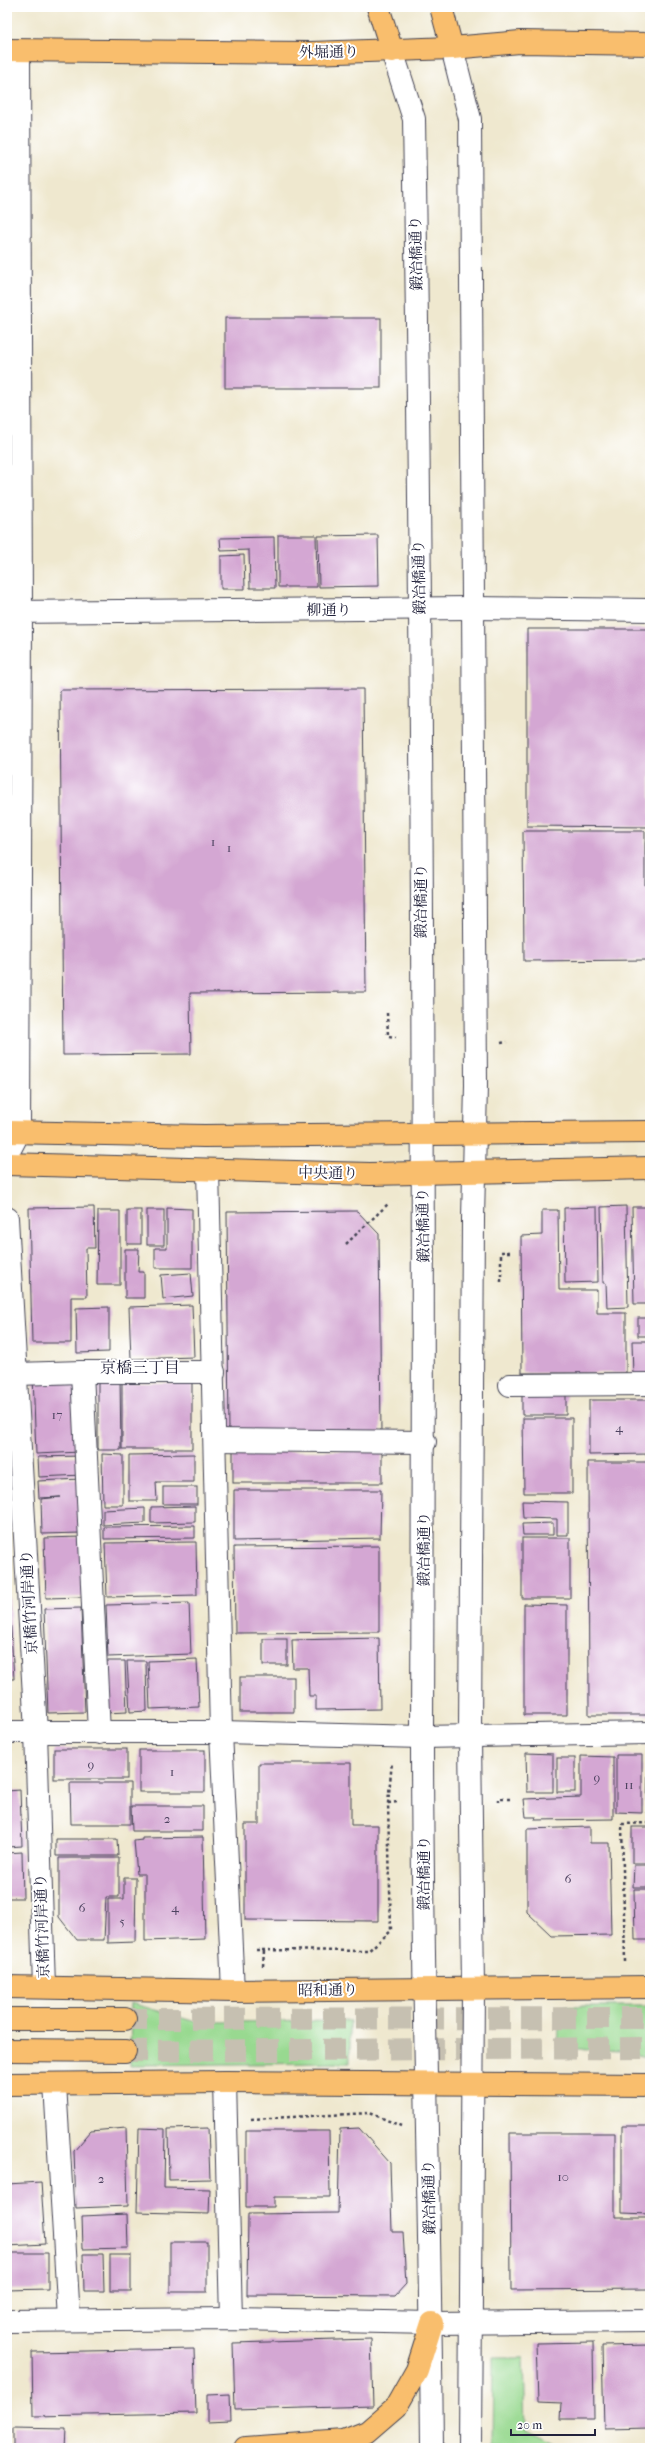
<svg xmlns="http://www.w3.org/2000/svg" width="657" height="2455" viewBox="0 0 657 2455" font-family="'IM FELL French Canon','Noto Serif JP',serif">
<rect width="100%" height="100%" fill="#fff"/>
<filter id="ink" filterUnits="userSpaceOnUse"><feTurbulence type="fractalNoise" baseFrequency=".025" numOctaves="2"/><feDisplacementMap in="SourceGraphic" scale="8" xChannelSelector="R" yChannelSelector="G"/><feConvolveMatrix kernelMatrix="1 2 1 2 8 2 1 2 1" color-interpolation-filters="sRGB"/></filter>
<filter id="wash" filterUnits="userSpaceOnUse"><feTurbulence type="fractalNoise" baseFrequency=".012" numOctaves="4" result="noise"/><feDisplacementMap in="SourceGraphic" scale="16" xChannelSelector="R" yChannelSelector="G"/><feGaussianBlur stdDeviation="0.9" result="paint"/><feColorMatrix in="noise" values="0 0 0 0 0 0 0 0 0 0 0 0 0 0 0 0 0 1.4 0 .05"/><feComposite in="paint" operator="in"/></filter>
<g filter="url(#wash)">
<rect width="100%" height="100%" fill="#efe8cf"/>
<g fill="#98d990" stroke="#5d7e66">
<polygon points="131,2003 196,2022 350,2021 350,2063 130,2065"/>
<polygon points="560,2006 650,2006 650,2058 620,2051 558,2048"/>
<polygon points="493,2358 524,2358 526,2430 562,2448 492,2448"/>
</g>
<g id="blocks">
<g fill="#d4a7d3">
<rect x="225" y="318" width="156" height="70"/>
<polygon points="278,535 316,535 317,587 278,587"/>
<polygon points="378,535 379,586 319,587 318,536"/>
<polygon points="274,537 275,588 250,588 249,550 221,551 220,538"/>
<polygon points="244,555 245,589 221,589 221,556"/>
<polygon points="527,629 650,629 650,827 527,826"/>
<polygon points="363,689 366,992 190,993 191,1054 63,1055 60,690"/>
<polygon points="523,831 645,831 645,885 650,885 650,960 524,961"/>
<polygon points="626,1206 628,1307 607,1308 606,1283 603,1283 601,1207"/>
<polygon points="94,1207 95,1248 86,1248 87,1297 71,1297 71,1343 32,1343 29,1208"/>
<polygon points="597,1207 598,1282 565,1283 564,1208"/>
<polygon points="632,1207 650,1207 650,1304 634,1304"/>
<polygon points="167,1208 192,1209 192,1268 155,1268 155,1248 167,1248"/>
<rect x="127" y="1210" width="14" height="34"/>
<rect x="147" y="1210" width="17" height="35"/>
<polygon points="542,1210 558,1210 559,1290 597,1290 597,1313 626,1313 626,1373 522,1373 521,1236 542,1235"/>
<polygon points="98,1211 120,1211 120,1285 97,1285"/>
<polygon points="357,1211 379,1234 381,1434 229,1435 227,1212"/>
<polygon points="125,1249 139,1249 138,1272 144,1272 144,1298 125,1298"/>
<polygon points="191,1273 193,1296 163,1299 161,1275"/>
<polygon points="192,1305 194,1357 131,1359 129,1307"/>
<polygon points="109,1307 109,1352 77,1353 76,1308"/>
<rect x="638" y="1318" width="12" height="18"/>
<polygon points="632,1341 650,1341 650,1377 633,1377"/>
<polygon points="78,1374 81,1452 36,1454 33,1375"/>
<polygon points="98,1380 120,1380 121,1450 98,1450"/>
<rect x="122" y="1383" width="70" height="66"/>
<polygon points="522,1394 566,1395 566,1415 522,1415"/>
<polygon points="589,1400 650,1400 650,1454 589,1455"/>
<polygon points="523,1418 572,1418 572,1493 524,1493"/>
<rect x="233" y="1451" width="149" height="32"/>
<polygon points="102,1454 123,1455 123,1505 103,1505"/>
<polygon points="194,1454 194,1482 156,1482 157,1501 129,1501 129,1455"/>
<polygon points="81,1456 82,1475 39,1477 38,1457"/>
<polygon points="588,1462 650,1462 650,1715 589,1715"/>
<polygon points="81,1479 81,1533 42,1534 41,1499 60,1497 39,1498 38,1481"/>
<rect x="163" y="1487" width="34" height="17"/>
<polygon points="234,1490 381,1490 380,1538 234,1541"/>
<polygon points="522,1501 568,1502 568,1535 557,1535 557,1519 523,1518"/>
<polygon points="195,1506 195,1522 151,1523 151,1507"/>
<polygon points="145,1508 145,1523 103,1525 103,1510"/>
<polygon points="553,1523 553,1535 523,1535 522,1524"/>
<polygon points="195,1526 195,1538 104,1539 104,1527"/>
<polygon points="81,1537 83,1597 46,1598 44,1538"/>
<rect x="522" y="1538" width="48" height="60"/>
<polygon points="196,1542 197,1595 107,1597 105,1543"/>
<polygon points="379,1546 379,1632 235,1633 234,1547"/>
<polygon points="7,1564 14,1679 7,1679"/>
<polygon points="189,1603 191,1654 108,1657 106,1605"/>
<polygon points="524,1604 567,1605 567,1715 524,1715"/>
<polygon points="81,1608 85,1712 48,1713 44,1609"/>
<polygon points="379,1638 380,1709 316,1710 316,1696 309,1696 308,1668 293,1668 292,1640"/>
<rect x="263" y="1639" width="24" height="26"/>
<polygon points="197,1659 199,1707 150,1709 148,1661"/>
<polygon points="105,1661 125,1661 127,1712 105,1713"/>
<polygon points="127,1661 146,1661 147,1711 130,1712"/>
<rect x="240" y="1677" width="54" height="35"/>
<rect x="54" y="1749" width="73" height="30"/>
<rect x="139" y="1750" width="66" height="42"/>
<polygon points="648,1752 650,1752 650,1813 647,1813"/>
<polygon points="526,1753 553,1754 553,1792 527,1792"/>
<polygon points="616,1755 642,1755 642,1813 616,1812"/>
<polygon points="581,1756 613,1757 613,1819 535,1820 536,1817 526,1817 524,1799 581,1797"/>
<rect x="557" y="1758" width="18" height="34"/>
<polygon points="259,1763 351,1763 351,1825 378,1825 378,1921 245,1920 245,1824 259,1824"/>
<polygon points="70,1783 130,1783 130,1824 71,1824"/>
<polygon points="20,1790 22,1846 7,1847 7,1791"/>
<polygon points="131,1806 203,1806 203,1831 132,1831"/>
<polygon points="590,1827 590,1843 609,1843 611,1935 552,1936 527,1912 527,1829"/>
<rect x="632" y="1827" width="18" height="36"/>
<polygon points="203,1837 205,1939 145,1941 145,1874 137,1874 134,1841 142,1840 142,1838"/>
<polygon points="56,1839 117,1839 118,1856 56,1856"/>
<polygon points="22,1852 23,1898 7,1898 7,1853"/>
<polygon points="59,1858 119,1858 119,1897 106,1897 104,1940 77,1940 59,1917"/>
<polygon points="634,1865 650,1865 650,1887 633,1887"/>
<polygon points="124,1878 136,1878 135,1942 108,1943 108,1899 124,1899"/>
<polygon points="634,1889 650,1889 650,1940 635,1940"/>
<polygon points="622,2126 650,2126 650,2214 622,2213"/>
<polygon points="126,2128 128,2206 76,2208 74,2151 91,2131"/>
<polygon points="139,2128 165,2129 164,2188 210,2189 209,2214 137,2212"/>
<polygon points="208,2128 210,2179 169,2180 168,2129"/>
<polygon points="359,2128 390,2163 392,2232 403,2232 406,2284 395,2296 247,2295 248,2214 338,2213 340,2129"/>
<polygon points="246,2131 329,2131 330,2197 274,2197 274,2207 246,2207"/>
<polygon points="510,2133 615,2133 615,2218 650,2218 650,2289 511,2290"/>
<polygon points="41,2182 45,2244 7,2246 7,2184"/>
<polygon points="127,2214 128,2248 83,2249 82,2216"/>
<rect x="170" y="2242" width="37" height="50"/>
<polygon points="7,2253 48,2253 48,2289 7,2290"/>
<polygon points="83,2254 103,2254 104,2291 84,2291"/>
<rect x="110" y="2255" width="21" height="36"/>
<polygon points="371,2339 373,2406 235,2410 233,2343"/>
<polygon points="593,2342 594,2419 561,2419 562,2403 538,2402 536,2343"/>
<polygon points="650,2345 650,2428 604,2429 602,2346"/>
<polygon points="194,2349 196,2413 33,2416 32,2352"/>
<polygon points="230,2394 231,2421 207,2422 207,2395"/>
<polygon points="13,2428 66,2429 65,2448 13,2448"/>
</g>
</g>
</g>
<g filter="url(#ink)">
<use href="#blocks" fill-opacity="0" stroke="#414051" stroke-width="1"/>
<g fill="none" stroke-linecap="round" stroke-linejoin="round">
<g stroke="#c6c0b1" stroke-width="22" stroke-dasharray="22 11" stroke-linecap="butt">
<polyline points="125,2019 650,2018"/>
<polyline points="125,2051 650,2048"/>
</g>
<defs>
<g id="minor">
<polyline points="452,48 470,119 476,1085 473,1219 470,1736 473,1988 470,2448"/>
<path d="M392 51 414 119C423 657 424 1196 422 1734 422 1972 430 2210 432 2448"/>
<polyline points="7,612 472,608 650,610"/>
<polyline points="7,1155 19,1132 21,612 19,51"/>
<polyline points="208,1170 221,1732 233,1991"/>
<polyline points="7,1218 36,1732 44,1987"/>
<polyline points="82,1372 99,1733"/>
<polyline points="17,1374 82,1372 214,1372"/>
<polyline points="510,1385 650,1384"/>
<polyline points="215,1440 425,1442"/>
<polyline points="7,1732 221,1732 422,1737 650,1733"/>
<polyline points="225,2082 231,2319"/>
<polyline points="55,2084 69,2319"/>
<polyline points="7,2321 231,2319 432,2323 650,2321"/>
</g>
<g id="major">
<polyline points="378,7 392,51"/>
<polyline points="441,7 452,48"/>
<polyline points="7,50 311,53 452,48 520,42 650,44"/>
<polyline points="7,1987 233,1991 650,1987"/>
<polyline points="7,2019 125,2019"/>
<polyline points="7,2050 125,2051"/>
<polyline points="7,2084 225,2082 650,2085"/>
</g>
<g id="highway">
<polyline points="7,1132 204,1136 650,1132"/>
<polyline points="7,1164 370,1174 650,1168"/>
<polyline points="245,2448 344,2441 367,2432 396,2407 417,2370 432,2323"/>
</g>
</defs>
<use href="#minor" stroke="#414051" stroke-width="24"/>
<use href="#major" stroke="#414051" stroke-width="24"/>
<use href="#highway" stroke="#414051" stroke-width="24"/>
<g stroke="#414051" stroke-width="2.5" stroke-dasharray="3 3" stroke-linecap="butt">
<polyline points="387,1013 388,1036 396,1037"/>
<polyline points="501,1043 507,1042"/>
<polyline points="346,1244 388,1204"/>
<polyline points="501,1282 501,1252 510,1252"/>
<polyline points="498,1802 498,1799 511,1799"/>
<polyline points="388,1803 398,1802"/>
<polyline points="256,1950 368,1951 391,1931 388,1803 392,1762"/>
<polyline points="625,1962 622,1824 650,1823"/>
<polyline points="263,1966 264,1951"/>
<polyline points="251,2119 370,2113 401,2126"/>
</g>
<use href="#minor" stroke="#fff" stroke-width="22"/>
<use href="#major" stroke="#f9be6d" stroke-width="22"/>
<use href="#highway" stroke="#f9be6d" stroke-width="22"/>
</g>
</g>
<g text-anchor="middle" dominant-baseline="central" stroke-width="4" stroke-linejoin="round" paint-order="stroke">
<g font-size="13" fill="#4e4361">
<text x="213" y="841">1</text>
<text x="229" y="847">1</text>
<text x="57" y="1414">17</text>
<text x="619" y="1427">4</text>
<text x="91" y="1764">9</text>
<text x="172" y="1771">1</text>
<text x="597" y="1777">9</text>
<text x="629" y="1784">11</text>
<text x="167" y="1818">2</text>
<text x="568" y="1878">6</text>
<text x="82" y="1907">6</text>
<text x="175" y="1907">4</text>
<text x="122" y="1921">5</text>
<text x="563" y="2176">10</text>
<text x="101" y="2178">2</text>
</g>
<g font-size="15" fill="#22223b" stroke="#fff">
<text transform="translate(329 52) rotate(-1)">外堀通り</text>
<text transform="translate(416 253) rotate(-91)">鍛冶橋通り</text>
<text transform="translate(419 577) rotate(-91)">鍛冶橋通り</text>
<text x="329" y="610">柳通り</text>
<text transform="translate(421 901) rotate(-90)">鍛冶橋通り</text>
<text transform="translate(328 1173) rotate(1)">中央通り</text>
<text transform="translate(423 1225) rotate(-91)">鍛冶橋通り</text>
<text transform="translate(424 1549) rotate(-90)">鍛冶橋通り</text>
<text transform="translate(29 1602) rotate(-93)">京橋竹河岸通り</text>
<text transform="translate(424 1873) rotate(-90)">鍛冶橋通り</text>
<text transform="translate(42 1926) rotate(-92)">京橋竹河岸通り</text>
<text transform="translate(328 1990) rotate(-1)">昭和通り</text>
<text transform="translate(429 2197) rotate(-91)">鍛冶橋通り</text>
</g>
<g font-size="16" fill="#22223b" stroke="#fff">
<text x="140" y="1367">京橋三丁目</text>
</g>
</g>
<rect width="657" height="2455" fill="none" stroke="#fff" stroke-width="24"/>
<path d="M511 2429v6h84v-6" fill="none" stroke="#22223b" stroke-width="2"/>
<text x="517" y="2429" font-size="12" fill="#22223b" stroke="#ffffff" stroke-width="3" paint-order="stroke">20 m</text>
</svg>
